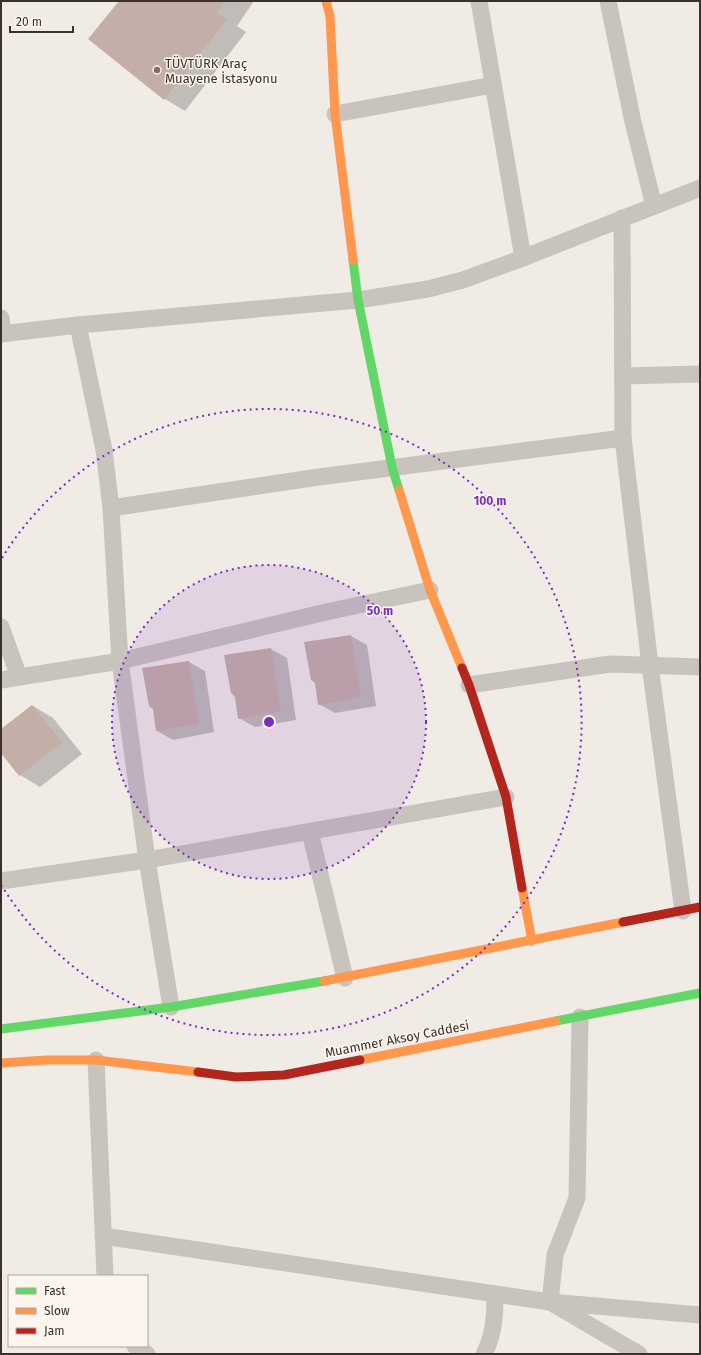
<svg xmlns="http://www.w3.org/2000/svg" width="701" height="1355" viewBox="0 0 701 1355" font-family="'Fira Sans',sans-serif">
<rect width="100%" height="100%" fill="#f0ebe5"/>
<g fill="#0003">
<polygon points="120,1 254,1 237,26 246,32 185,111 165,99 89,39"/>
<polygon points="351,636 367,645 376,706 335,713 319,704"/>
<polygon points="271,649 287,658 296,720 255,727 239,718"/>
<polygon points="189,662 205,671 214,732 173,740 157,731 154,709"/>
<polygon points="33,706 53,718 82,754 40,787 20,775 1,752 1,731"/>
</g>
<g fill="#c3afa7">
<polygon points="119,1 225,1 217,13 227,19 164,100 88,39"/>
<polygon points="351,635 361,697 318,705 315,683 311,680 304,642"/>
<polygon points="271,648 281,711 238,719 235,697 231,693 224,655"/>
<polygon points="189,661 199,724 156,731 153,709 149,706 142,668"/>
<polygon points="32,705 62,742 19,776 1,753 1,729"/>
</g>
<g fill="none" stroke-linecap="round" stroke-linejoin="round">
<g stroke="#c9c3be" stroke-width="17">
<polyline points="479,1 523,258"/>
<polyline points="608,1 633,122 654,206"/>
<polyline points="335,114 493,85"/>
<polyline points="622,218 623,438 650,665 683,911"/>
<polyline points="1,318 3,333"/>
<polyline points="78,325 104,450 111,508 120,661 147,860 171,1007"/>
<polyline points="1,334 78,325 358,300 428,289 463,280 523,258 700,188"/>
<polyline points="623,376 700,374"/>
<polyline points="111,508 319,477 623,438"/>
<polyline points="1,627 19,677"/>
<polyline points="1,680 120,661 326,612 430,590"/>
<polyline points="469,685 610,664 700,667"/>
<polyline points="310,832 345,978"/>
<polyline points="1,881 147,860 506,797"/>
<polyline points="580,1017 577,1198 555,1255 550,1302 639,1354"/>
<polyline points="96,1060 105,1276"/>
<polyline points="103,1236 550,1302 700,1315"/>
<polyline points="135,1346 147,1354"/>
<path d="M484 1354C494 1335 495 1315 495 1294"/>
</g>
<g stroke="#63d668" stroke-width="9">
<polyline points="353,260 358,300 392,467 399,490"/>
<polyline points="556,1021 700,993"/>
<polyline points="1,1029 171,1007 324,981"/>
</g>
<g stroke="#ff974d" stroke-width="9">
<polyline points="326,1 330,16 335,114 353,260"/>
<polyline points="399,490 430,590 462,668"/>
<polyline points="522,888 532,941"/>
<polyline points="324,981 623,922"/>
<polyline points="360,1060 556,1021"/>
<polyline points="1,1063 47,1060 96,1060 198,1072"/>
</g>
<g stroke="#b3261e" stroke-width="9">
<polyline points="462,668 469,685 506,797 522,888"/>
<polyline points="623,922 700,907"/>
<polyline points="198,1072 236,1077 284,1075 360,1060"/>
</g>
</g>
<circle cx="269" cy="722" r="157" fill="#7b2cbf" fill-opacity=".12"/>
<g fill="none" stroke="#7b2cbf" stroke-width="2" stroke-dasharray="2 4">
<circle cx="269" cy="722" r="157"/>
<path d="M2 558A313 313 0 1 1 2 886"/>
</g>
<circle fill="#7a716c" stroke="#fbf5ee" stroke-width="1.5" cx="157" cy="70" r="4"/>
<g text-anchor="middle" dominant-baseline="central" stroke-width="3" stroke-linejoin="round" paint-order="stroke">
<g font-size="13" fill="#3b302b" stroke="#fbf5ee" text-anchor="start">
<text x="165" y="63">TÜVTÜRK Araç<tspan x="165" dy="15">Muayene İstasyonu</tspan></text>
</g>
<g font-size="13" fill="#3b302b" stroke="#fbf5ee">
<text transform="translate(397 1039) rotate(-11)">Muammer Aksoy Caddesi</text>
</g>
</g>
<circle cx="269" cy="722" r="6" fill="#7b2cbf" stroke="#fbf5ee" stroke-width="2"/>
<g font-size="12" text-anchor="middle" font-weight="bold" fill="#7b2cbf" stroke="#fbf5ee" stroke-width="3" stroke-linejoin="round" paint-order="stroke">
<text x="490" y="505">100 m</text>
<text x="380" y="615">50 m</text>
</g>
<rect width="701" height="1355" fill="none" stroke="#3b302b" stroke-width="4"/>
<rect x="8" y="1275" width="140" height="72" fill="#fbf5ee" stroke="#aea6a0"/>
<rect x="16" y="1288" width="20" height="6" fill="#63d668" stroke="#aea6a0"/>
<text x="44" y="1295" font-size="12" fill="#3b302b">Fast</text>
<rect x="16" y="1308" width="20" height="6" fill="#ff974d" stroke="#aea6a0"/>
<text x="44" y="1315" font-size="12" fill="#3b302b">Slow</text>
<rect x="16" y="1328" width="20" height="6" fill="#b3261e" stroke="#aea6a0"/>
<text x="44" y="1335" font-size="12" fill="#3b302b">Jam</text>
<path d="M10 26v6h63v-6" fill="none" stroke="#3b302b" stroke-width="2"/>
<text x="16" y="26" font-size="12" fill="#3b302b" stroke="#fbf5ee" stroke-width="3" paint-order="stroke">20 m</text>
</svg>
